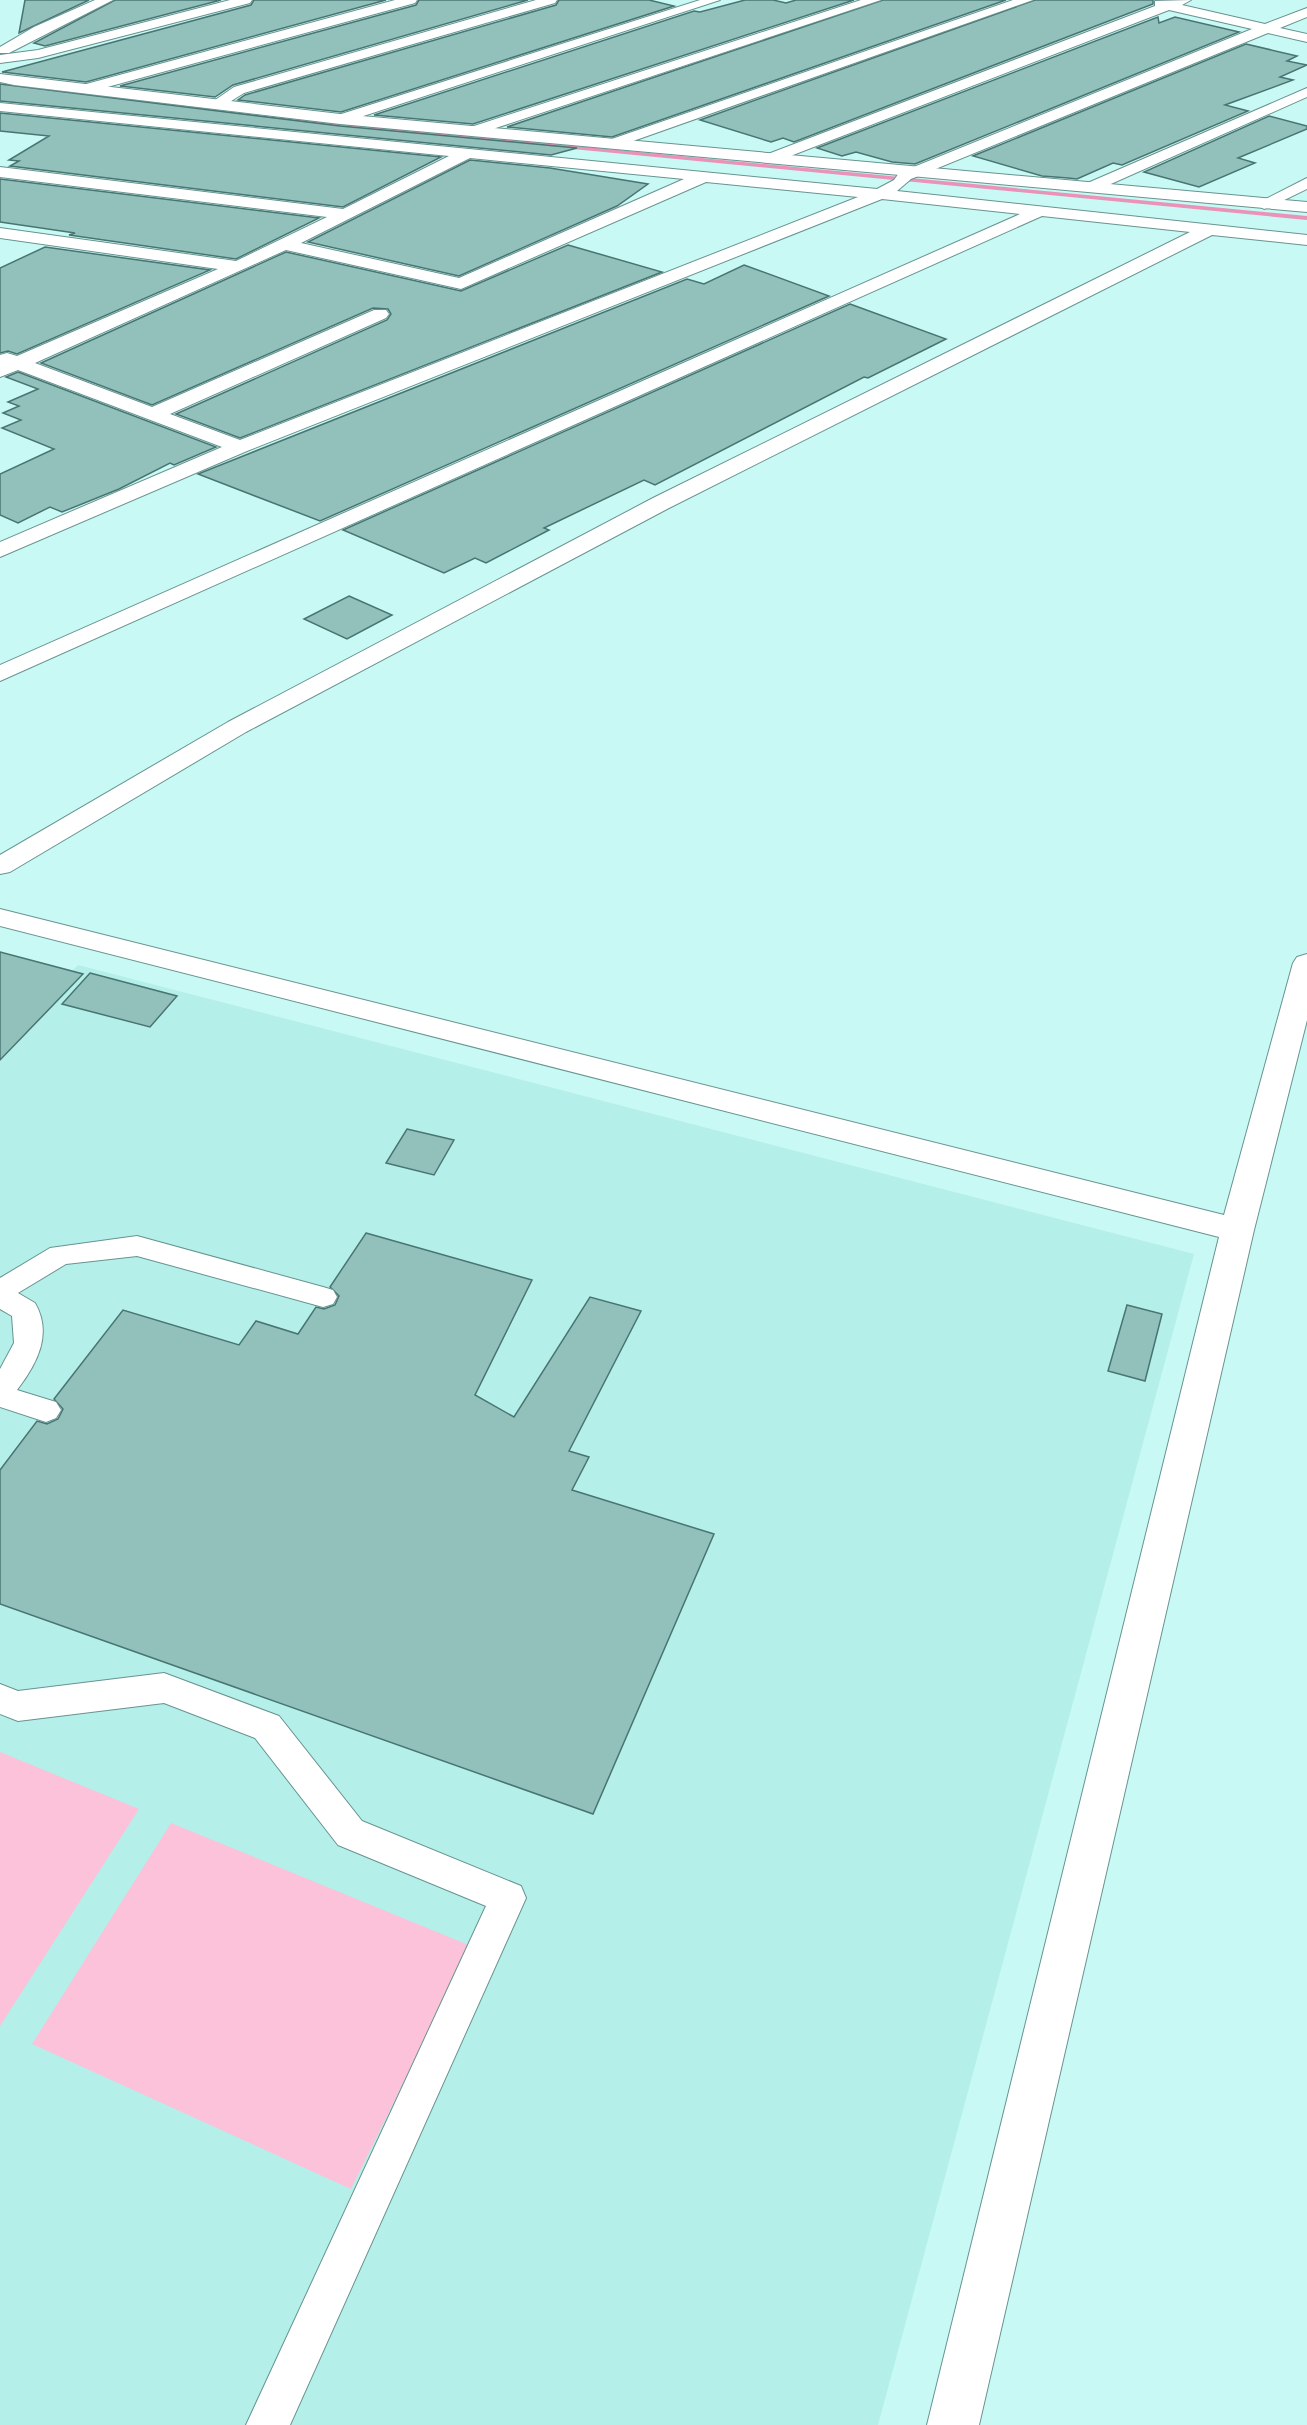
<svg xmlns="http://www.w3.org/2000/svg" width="1307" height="2425" viewBox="0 0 1307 2425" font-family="Arial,sans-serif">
<rect width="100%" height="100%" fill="#c8f9f4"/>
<polygon fill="#b4efe9" points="78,965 1194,1254 878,2425 0,2425 0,1046"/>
<g fill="#fcc2da">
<polygon points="0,1752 139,1809 0,2026"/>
<polygon points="171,1823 471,1946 351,2189 32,2044"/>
</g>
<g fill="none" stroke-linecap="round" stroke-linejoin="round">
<polygon fill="#ea92b8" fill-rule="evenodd" points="251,115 1307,216 1307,220 253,118"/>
</g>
<g fill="#92c1bc" stroke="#487571" stroke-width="1.5">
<polygon points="25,0 89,0 19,33"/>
<polygon points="115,0 221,0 45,46 34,43"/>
<polygon points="254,0 386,0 86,82 2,72 251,5"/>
<polygon points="419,0 528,0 233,85 215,97 120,86 416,5"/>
<polygon points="559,0 649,0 674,6 341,112 238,100 245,95 556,5"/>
<polygon points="745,0 773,0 786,3 796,0 854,0 473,124 374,115 694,11 700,12"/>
<polygon points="883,0 1006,0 612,137 507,127"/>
<polygon points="1035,0 1153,0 1153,4 794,142 783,138 771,142 700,120"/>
<polygon points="1158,17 1159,23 1175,17 1239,32 915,164 892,162 856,152 842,156 817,148"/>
<polygon points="1246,44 1297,56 1287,61 1307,65 1280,77 1293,80 1225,105 1248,111 1122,165 1113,163 1077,179 1068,178 1042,176 973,156"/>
<polygon points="0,84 340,126 577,148 551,155 0,101"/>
<polygon points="0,113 441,157 343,207 10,166 19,161 9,160 49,136 0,131"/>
<polygon points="1269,116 1307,126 1307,129 1238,158 1255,163 1199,187 1144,172"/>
<polygon points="470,160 550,168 648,184 617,206 459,276 308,242"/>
<polygon points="0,179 319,218 236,259 69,235 75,233 0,222"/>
<polygon points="568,245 662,272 240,438 176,414 387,320 391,314 388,309 373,308 152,405 41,363 286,252 461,291"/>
<polygon points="45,247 210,270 17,354 8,351 0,353 0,268"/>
<polygon points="744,265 829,296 320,521 198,474 687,279 704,284"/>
<polygon points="850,304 946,339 868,378 864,377 655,485 644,480 544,528 549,530 486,563 475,558 444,573 343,530"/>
<polygon points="18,372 216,447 174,465 170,463 119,489 62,512 50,507 18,523 0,515 0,474 54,449 2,428 21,420 3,413 19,406 8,402 38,389 6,377"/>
<polygon points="349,596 392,615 347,639 304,619"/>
<polygon points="0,952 83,974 0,1060"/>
<polygon points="90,973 177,996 150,1027 62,1004"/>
<polygon points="407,1129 454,1140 434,1175 386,1163"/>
<polygon points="366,1233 532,1280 475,1395 514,1417 590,1297 641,1311 569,1451 589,1457 572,1490 714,1534 593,1814 0,1604 0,1470 37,1421 47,1424 58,1419 63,1409 54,1399 123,1310 239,1345 256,1321 298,1334 316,1307 324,1309 335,1305 339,1296 330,1287"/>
<polygon points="1127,1305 1162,1314 1145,1381 1108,1371"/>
</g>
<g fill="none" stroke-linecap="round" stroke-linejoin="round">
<defs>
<g id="service">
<path d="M137 1236 323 1287 333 1290 337 1297 333 1304 323 1307 137 1256 66 1264 18 1293 35 1303C53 1334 37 1364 17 1390L56 1402 61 1410 56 1418 46 1422 0 1407V1369L14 1343 12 1316 0 1309V1278L50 1248Z"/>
<polygon points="164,1673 279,1716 362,1821 521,1886 526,1898 290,2425 246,2425 486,1906 338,1845 255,1738 164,1703 18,1721 0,1714 0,1684 18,1691"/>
</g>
<g id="minor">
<polygon points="95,0 113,0 9,53 0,53 0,47 34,27"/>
<polygon points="230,0 252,0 250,3 38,58 0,63 0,55 38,50"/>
<polygon points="395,0 417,0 415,3 89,92 79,92 77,89 79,86"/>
<polygon points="536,0 557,0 555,3 244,93 220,108 210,108 208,105 234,87"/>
<polygon points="700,0 720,0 345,122 340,124 332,119 335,116"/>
<polygon points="861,0 881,0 481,133 471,133 468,130 471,127"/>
<polygon points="1013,0 1033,0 619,146 614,148 606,143 609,140"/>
<path d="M1191 0 1182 5 1265 24 1307 8V17L1280 28 1307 34V42L1268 33 911 179 897 191 1307 235V245L1212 235 669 508 246 732 10 872 0 874V855L228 722 653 498 1190 232 1042 216 0 681V665L1020 214 882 199 247 451 0 557V542L222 447 18 370 0 377V355L7 353 17 356 218 269 0 238V228L236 261 327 217 0 177V167L343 209 449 156 0 111V103L877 189 894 180 899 173 1252 29 1169 10 780 160H768L766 157 768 154 1155 6V1ZM470 158 684 179 459 278 301 243ZM706 182 858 197 240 440 170 414 386 318 389 314 386 310H374L152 407 35 363 286 250 461 289Z"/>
<polygon points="1307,88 1307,97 1095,191 1083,191 1081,188 1083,185"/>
<polygon points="1307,178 1307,189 1270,207 1264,209 1256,204"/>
<polygon points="0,909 1224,1215 1293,963 1297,957 1307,954 1307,1020 1254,1230 979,2425 927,2425 1219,1237 0,926"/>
</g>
<polygon id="tertiary" points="0,74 340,114 1307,202 1307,212 340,124 14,85 0,82"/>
</defs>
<use href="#service" stroke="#679490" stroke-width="2"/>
<use href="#minor" stroke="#679490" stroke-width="2"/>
<use href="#tertiary" stroke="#679490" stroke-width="2"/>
<use href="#service" fill="#fff" fill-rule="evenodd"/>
<use href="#minor" fill="#fff" fill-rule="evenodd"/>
<use href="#tertiary" fill="#fff" fill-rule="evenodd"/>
</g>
</svg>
